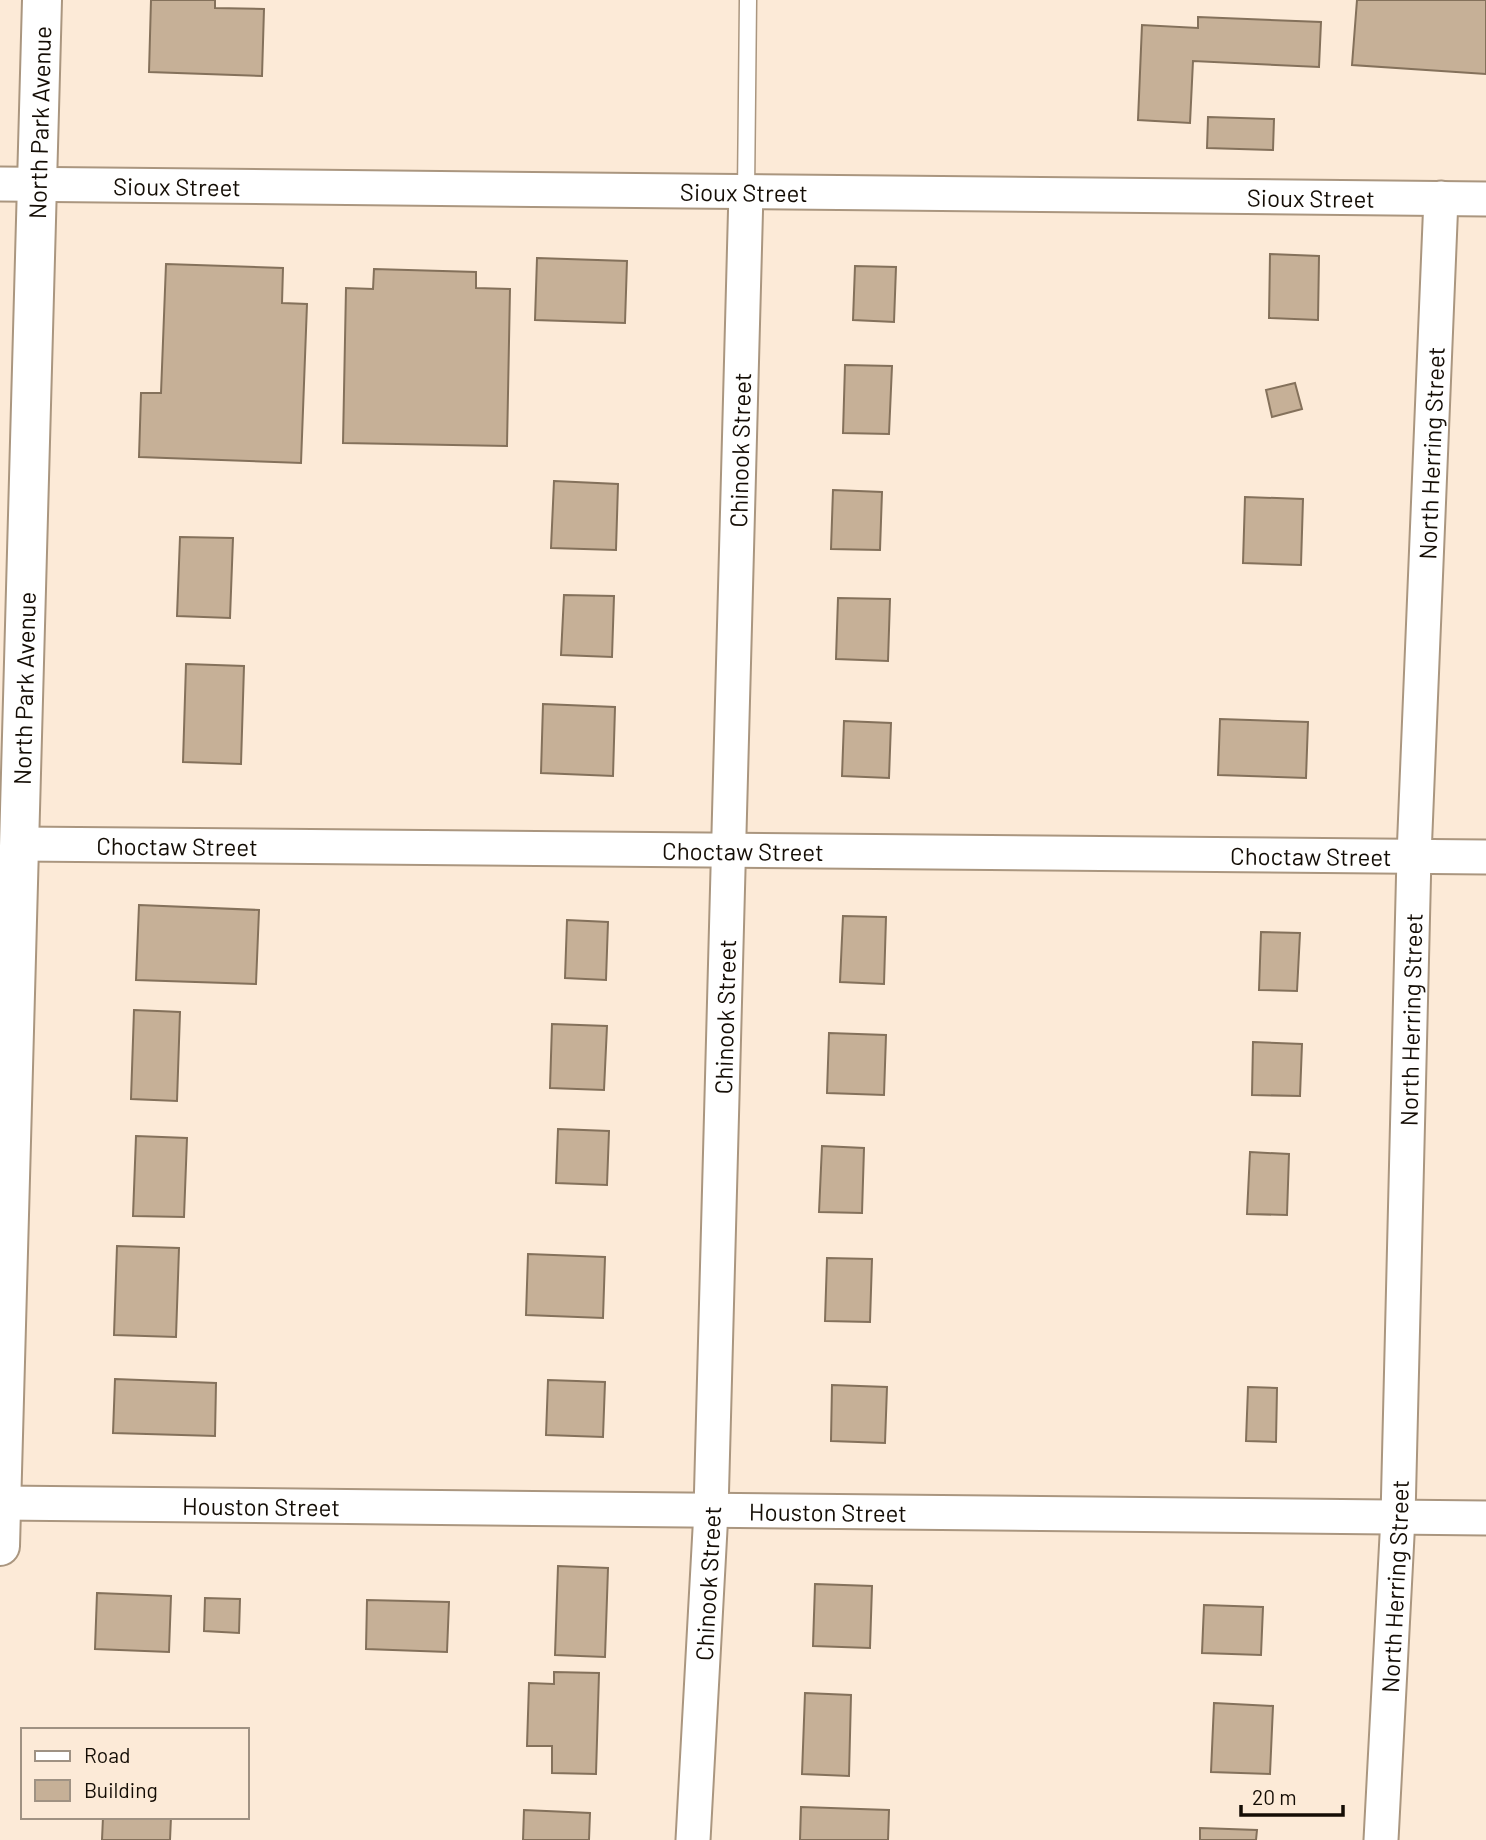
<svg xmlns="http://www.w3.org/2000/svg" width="1486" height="1840" viewBox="0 0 1486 1840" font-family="Barlow,sans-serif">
<rect width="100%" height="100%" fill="#fcead7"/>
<g fill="#c6b097" stroke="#84715b" stroke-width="2">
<polygon points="151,0 215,0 215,8 264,9 262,76 149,72"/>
<polygon points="1357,0 1486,0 1486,74 1352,65"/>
<polygon points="1198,17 1321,22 1319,67 1193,61 1190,123 1138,120 1142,25 1198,28"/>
<polygon points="1208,117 1274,119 1273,150 1207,148"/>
<polygon points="1270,254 1319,256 1318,320 1269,318"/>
<polygon points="537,258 627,261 625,323 535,320"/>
<polygon points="166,264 283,268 282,303 307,304 301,463 139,457 141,393 161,393"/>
<polygon points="855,266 896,267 894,322 853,320"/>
<polygon points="374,269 476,272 476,288 510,289 507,446 343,443 346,288 373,289"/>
<polygon points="845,365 892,366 889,434 843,433"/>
<polygon points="1295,383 1302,409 1272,417 1266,390"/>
<polygon points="554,481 618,484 616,550 551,548"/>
<polygon points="833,490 882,492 880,550 831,549"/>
<polygon points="1245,497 1303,499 1301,565 1243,563"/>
<polygon points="180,537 233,538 230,618 177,616"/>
<polygon points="564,595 614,596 612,657 561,655"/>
<polygon points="838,598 890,599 888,661 836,659"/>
<polygon points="186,664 244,666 241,764 183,762"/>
<polygon points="543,704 615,707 613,776 541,773"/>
<polygon points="1220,719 1308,722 1306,778 1218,775"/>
<polygon points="844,721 891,723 889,778 842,776"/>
<polygon points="139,905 259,910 256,984 136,980"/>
<polygon points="843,916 886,917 884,984 840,982"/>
<polygon points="567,920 608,922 606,980 565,978"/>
<polygon points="1261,932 1300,933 1297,991 1259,990"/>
<polygon points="134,1010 180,1012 177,1101 131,1099"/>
<polygon points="552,1024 607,1026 604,1090 550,1088"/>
<polygon points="829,1033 886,1035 884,1095 827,1093"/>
<polygon points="1253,1042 1302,1044 1300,1096 1252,1095"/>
<polygon points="558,1129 609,1131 607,1185 556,1183"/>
<polygon points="136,1136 187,1138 184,1217 133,1216"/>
<polygon points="822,1146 864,1148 862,1213 819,1212"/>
<polygon points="1250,1152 1289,1154 1287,1215 1247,1214"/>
<polygon points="117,1246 179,1248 176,1337 114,1335"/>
<polygon points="528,1254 605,1257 603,1318 526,1315"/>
<polygon points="827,1258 872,1259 870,1322 825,1321"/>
<polygon points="115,1379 216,1383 215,1436 113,1433"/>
<polygon points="548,1380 605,1382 603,1437 546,1435"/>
<polygon points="832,1385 887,1387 885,1443 831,1441"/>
<polygon points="1248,1387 1277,1388 1276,1442 1246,1441"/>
<polygon points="558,1566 608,1568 605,1657 555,1655"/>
<polygon points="815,1584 872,1586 870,1648 813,1646"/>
<polygon points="97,1593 171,1596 169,1652 95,1649"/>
<polygon points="205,1598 240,1599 239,1633 204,1631"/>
<polygon points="367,1600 449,1602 447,1652 366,1649"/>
<polygon points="1204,1605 1263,1607 1261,1655 1202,1653"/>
<polygon points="554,1672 599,1673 596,1774 552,1773 552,1746 527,1746 529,1683 554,1684"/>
<polygon points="805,1693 851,1695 849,1776 802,1774"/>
<polygon points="1214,1703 1273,1706 1270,1774 1211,1772"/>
<polygon points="801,1807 889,1810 888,1840 800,1840"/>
<polygon points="524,1810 590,1813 589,1840 523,1840"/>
<polygon points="103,1817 171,1817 170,1840 102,1840"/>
<polygon points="1200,1828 1257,1830 1256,1840 1200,1840"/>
</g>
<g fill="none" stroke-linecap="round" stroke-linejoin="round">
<defs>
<polyline id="service" points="746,192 748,0"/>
<g id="minor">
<path id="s1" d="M0 184 1486 199"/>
<path id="s2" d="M19 844 1486 857"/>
<path id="s3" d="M0 1503 1486 1518"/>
<path id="s4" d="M693 1840 711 1511 746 192"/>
<path id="s5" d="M1381 1840 1398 1517 1414 856 1441 198"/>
</g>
<g id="tertiary">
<path id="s6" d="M0 1546 42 0"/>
</g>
</defs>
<use href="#service" stroke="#aa967f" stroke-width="19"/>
<use href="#minor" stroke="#aa967f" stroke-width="37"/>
<use href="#tertiary" stroke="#aa967f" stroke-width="42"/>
<use href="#service" stroke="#fff" stroke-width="16"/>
<use href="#minor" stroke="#fff" stroke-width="33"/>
<use href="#tertiary" stroke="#fff" stroke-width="38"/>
</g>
<g text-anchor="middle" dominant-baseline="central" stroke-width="5" stroke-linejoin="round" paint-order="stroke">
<g font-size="24" fill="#140d05" stroke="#fcead7">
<text stroke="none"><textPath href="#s6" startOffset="1424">North Park Avenue</textPath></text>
<text stroke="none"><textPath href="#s1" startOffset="177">Sioux Street</textPath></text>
<text stroke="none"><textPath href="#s1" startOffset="744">Sioux Street</textPath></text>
<text stroke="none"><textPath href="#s1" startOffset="1311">Sioux Street</textPath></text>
<text stroke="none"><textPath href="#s4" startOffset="1391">Chinook Street</textPath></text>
<text stroke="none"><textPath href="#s5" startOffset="1388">North Herring Street</textPath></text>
<text stroke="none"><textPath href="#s6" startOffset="858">North Park Avenue</textPath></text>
<text stroke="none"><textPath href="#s2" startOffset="158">Choctaw Street</textPath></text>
<text stroke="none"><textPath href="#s2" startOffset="724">Choctaw Street</textPath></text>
<text stroke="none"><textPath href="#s2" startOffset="1292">Choctaw Street</textPath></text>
<text stroke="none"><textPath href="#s4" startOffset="824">Chinook Street</textPath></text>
<text stroke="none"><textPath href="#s5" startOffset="821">North Herring Street</textPath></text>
<text stroke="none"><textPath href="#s3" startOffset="261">Houston Street</textPath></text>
<text stroke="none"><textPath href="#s3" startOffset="828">Houston Street</textPath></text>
<text stroke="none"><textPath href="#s4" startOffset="257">Chinook Street</textPath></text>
<text stroke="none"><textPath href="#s5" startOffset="254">North Herring Street</textPath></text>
</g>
</g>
<rect x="21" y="1728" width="228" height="91" fill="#fcead7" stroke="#9f9283" stroke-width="2"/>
<rect x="35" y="1751" width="35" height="10" fill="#ffffff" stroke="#9f9283" stroke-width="2"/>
<text x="84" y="1763" font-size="21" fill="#140d05">Road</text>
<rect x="35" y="1780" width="35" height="21" fill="#c6b097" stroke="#9f9283" stroke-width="2"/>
<text x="84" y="1798" font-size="21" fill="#140d05">Building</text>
<path d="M1241 1805v10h102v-10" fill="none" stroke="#140d05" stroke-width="3.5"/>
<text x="1252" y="1805" font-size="21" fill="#140d05" stroke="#fcead7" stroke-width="5" paint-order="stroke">20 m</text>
</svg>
